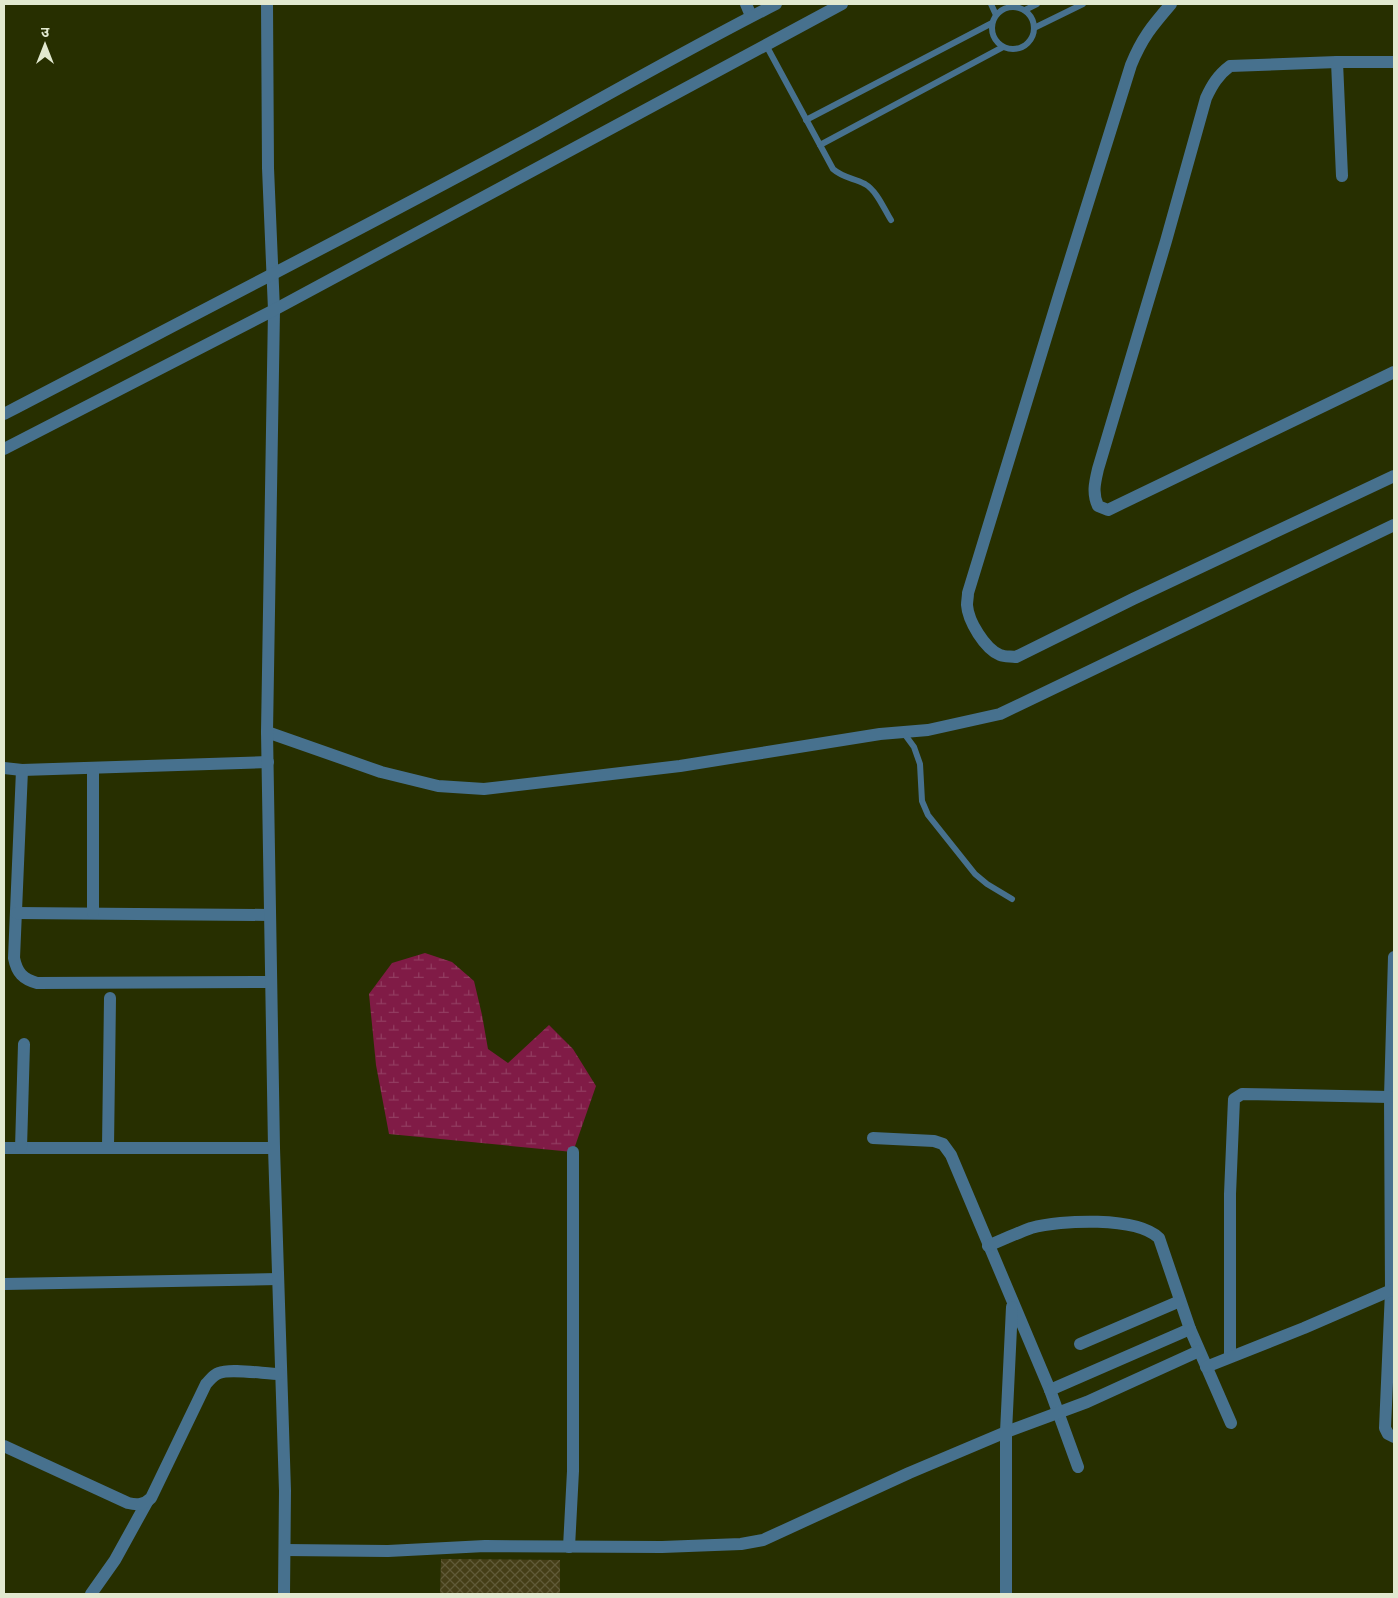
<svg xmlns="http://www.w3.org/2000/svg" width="1398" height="1598" viewBox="0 0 1398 1598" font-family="'Space Grotesk','Noto Sans Devanagari',sans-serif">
<defs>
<pattern id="wetland-marsh" width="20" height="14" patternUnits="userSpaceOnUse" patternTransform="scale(1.25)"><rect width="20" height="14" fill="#801b46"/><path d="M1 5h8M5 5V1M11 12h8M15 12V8" fill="none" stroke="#923c60"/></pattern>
<pattern id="building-cross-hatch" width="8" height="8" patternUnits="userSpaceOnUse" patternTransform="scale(1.25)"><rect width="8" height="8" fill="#453e17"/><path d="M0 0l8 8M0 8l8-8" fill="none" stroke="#605a38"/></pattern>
</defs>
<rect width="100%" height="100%" fill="#272f00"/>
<polygon fill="url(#wetland-marsh)" points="425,953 452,962 474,981 482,1015 488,1049 508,1063 549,1025 573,1049 596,1086 573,1152 389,1134 376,1065 369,994 392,963"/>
<polygon fill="url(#building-cross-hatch)" points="441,1559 560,1560 560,1594 440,1594"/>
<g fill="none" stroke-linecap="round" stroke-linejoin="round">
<g stroke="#47718e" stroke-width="6">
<polyline points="991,4 996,15"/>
<circle cx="1013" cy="28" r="21"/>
<polyline points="1025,10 1037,4"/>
<polyline points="1034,28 1083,4"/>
<path d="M766 45 833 169C843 178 854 178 865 184 877 191 884 209 891 220"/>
<polyline points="806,120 992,23"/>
<polyline points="820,145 1003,47"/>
<polyline points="903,732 914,747 920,764 922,801 928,815 975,874 987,884 1012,899"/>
</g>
<g stroke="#47718e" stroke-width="12">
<polyline points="746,4 751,16"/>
<path d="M1171 4C1152 26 1142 38 1131 65L1060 292 968 593C968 597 967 601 967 605 968 621 985 649 1000 655 1005 657 1011 656 1016 657L1133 599 1394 476"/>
<polyline points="1337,62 1342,176"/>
<path d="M1394 62H1337L1230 66C1218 75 1212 85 1206 98L1166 241 1098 469C1095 482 1092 493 1098 506L1108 510 1394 372"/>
<polyline points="267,732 381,772 438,786 484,789 680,766 880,734 928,730 1000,714 1394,525"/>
<polyline points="4,768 22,770 268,762"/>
<path d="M22 770 14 958C17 973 23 979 37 983L271 982"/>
<polyline points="16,913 270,915"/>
<polyline points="93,913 93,768"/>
<polyline points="1394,957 1390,1097 1391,1291 1385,1428 1388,1434 1394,1437"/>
<polyline points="873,1138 934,1141 943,1144 951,1155 1050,1390 1078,1467"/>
<polyline points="108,1147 110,998"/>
<polyline points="4,1148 274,1148"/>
<polyline points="21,1148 24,1044"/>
<path d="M988 1246C1002 1240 1017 1233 1031 1228 1061 1220 1136 1216 1159 1238L1190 1329 1231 1423"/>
<polyline points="4,1284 278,1279"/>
<polyline points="1080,1344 1180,1301"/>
<polyline points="1230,1356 1230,1194 1234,1099 1242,1094 1390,1097"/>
<polyline points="1206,1367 1304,1328 1394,1289"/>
<polyline points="1050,1390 1190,1329"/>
<polyline points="569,1547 573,1471 573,1152"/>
<polyline points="285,1550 388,1551 485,1546 662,1547 741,1544 763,1540 909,1473 1006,1432 1087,1402 1199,1351"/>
<polyline points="91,1594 115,1560 147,1502"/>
<polyline points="1006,1594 1006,1432 1012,1307"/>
</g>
<g stroke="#47718e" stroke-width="12">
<polyline points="267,4 268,168 274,310 267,732 274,1148 285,1491 284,1594"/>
<path d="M4 414C182 321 360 230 537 134 616 90 695 45 776 4"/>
<polyline points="4,449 274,310 842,4"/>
<path d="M4 1446 128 1503C137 1505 144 1505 151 1498L206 1384C210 1380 213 1375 219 1373 230 1368 266 1374 280 1374"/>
</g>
</g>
<rect width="1398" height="1598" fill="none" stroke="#e2e9d0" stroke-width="10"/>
<g transform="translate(45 45)" stroke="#272f00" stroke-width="4" paint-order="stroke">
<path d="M0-4L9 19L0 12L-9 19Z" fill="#e2e9d0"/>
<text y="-8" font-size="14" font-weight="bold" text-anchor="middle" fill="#e2e9d0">उ</text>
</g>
</svg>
